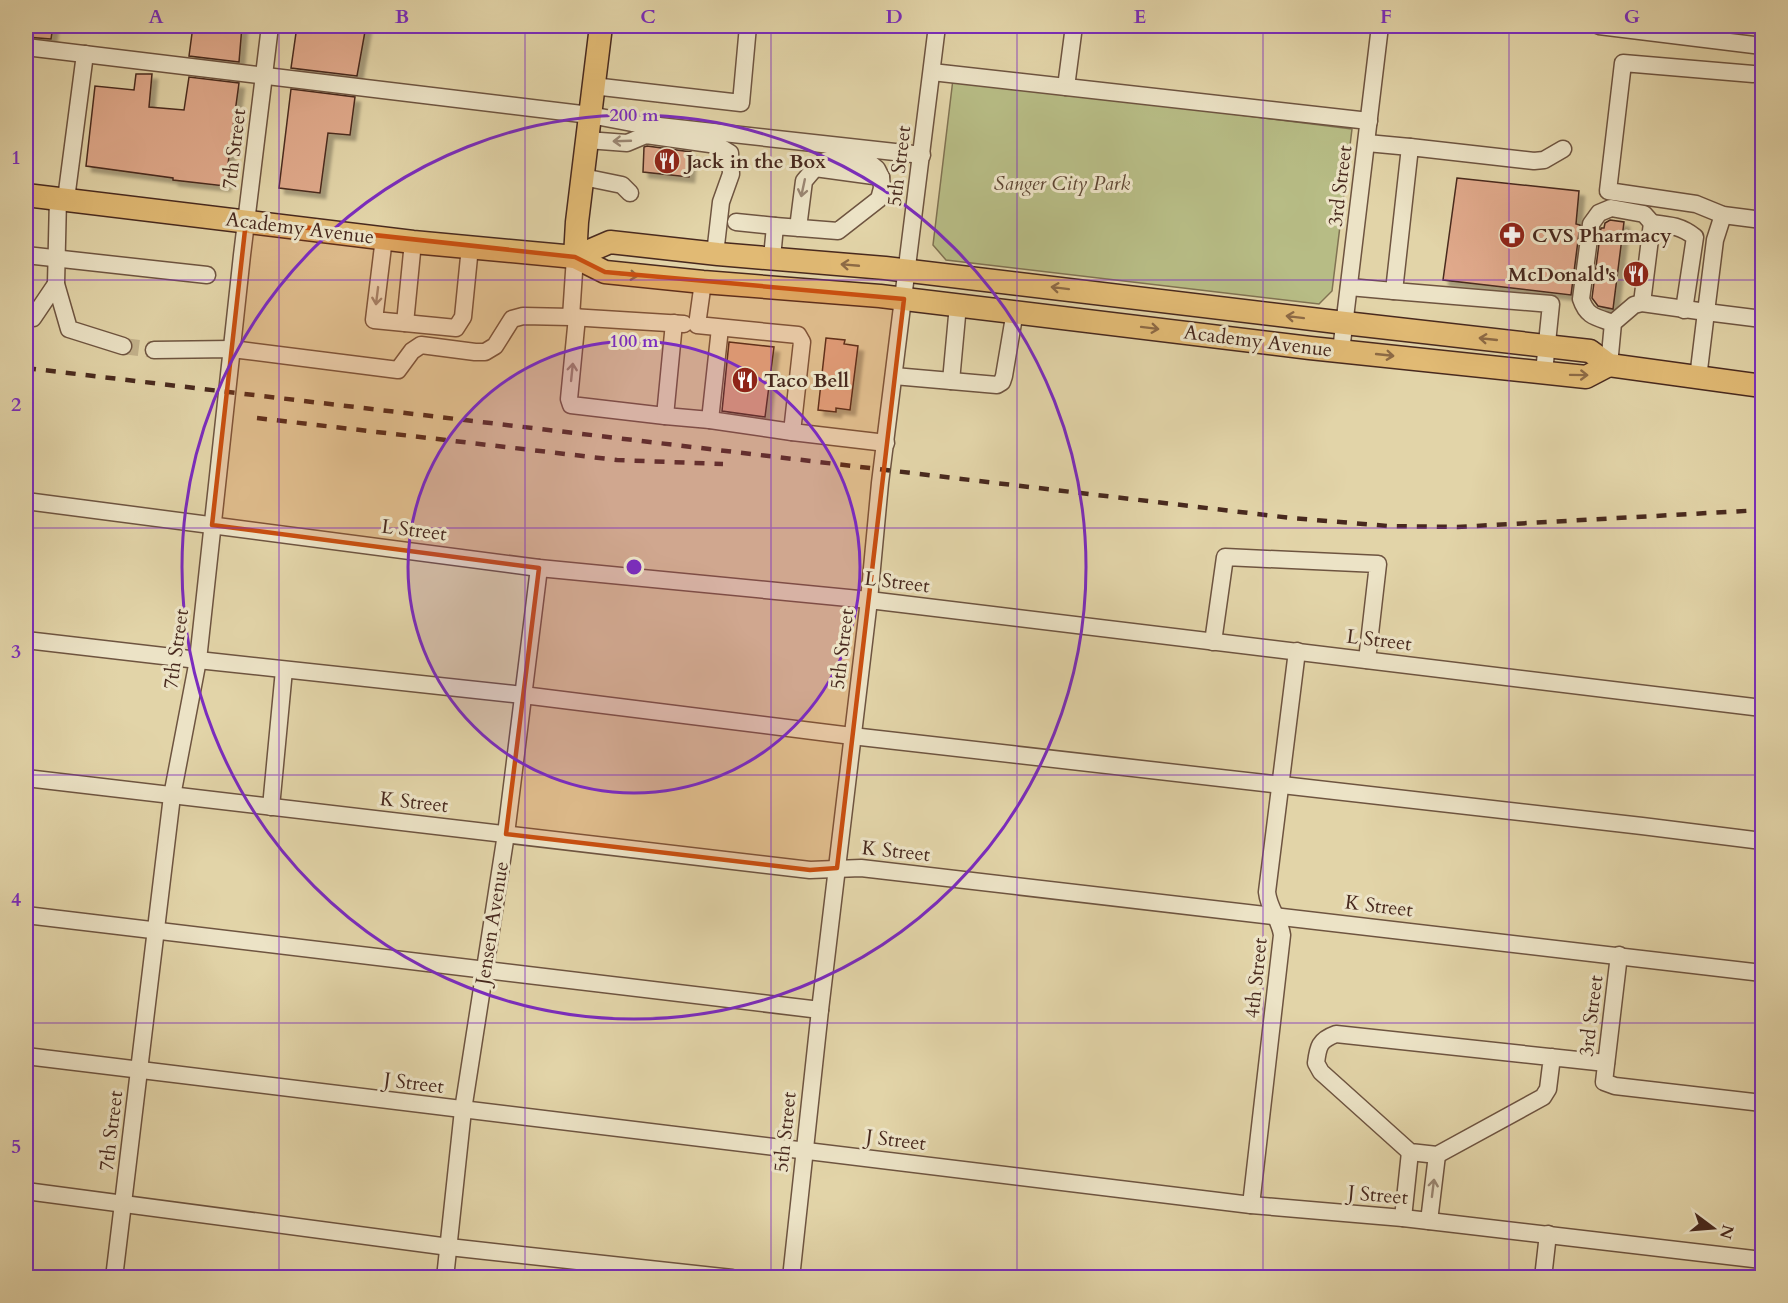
<svg xmlns="http://www.w3.org/2000/svg" width="1788" height="1303" viewBox="0 0 1788 1303" font-family="Cardo,serif">
<defs>
<filter id="shadow"><feDropShadow dx="5.5" dy="5.5" stdDeviation="1.5" flood-color="#0004"/></filter>
</defs>
<rect width="100%" height="100%" fill="#e2d4a8"/>
<filter id="stains"><feTurbulence type="fractalNoise" baseFrequency=".00333" numOctaves="4"/><feColorMatrix values="0 0 0 0 .2 0 0 0 0 .09 0 0 0 0 .02 0 0 0 .5 -.17"/></filter>
<radialGradient id="worn" r=".72"><stop offset=".6" stop-color="#630" stop-opacity="0"/><stop offset="1" stop-color="#630" stop-opacity=".3"/></radialGradient>
<polygon fill="#b7bc85" stroke="#807252" stroke-width="1.5" points="953,79 1352,129 1332,291 1319,304 946,260 933,245"/>
<g fill="#e0a98b" stroke="#48291e" stroke-width="1.5" filter="url(#shadow)">
<polygon points="26,26 53,26 51,39 26,37"/>
<polygon points="193,26 242,26 239,62 189,56"/>
<polygon points="297,26 366,26 357,76 291,68"/>
<polygon points="136,74 152,74 149,107 184,110 189,77 239,83 225,186 173,180 173,178 86,166 95,86 134,90"/>
<polygon points="291,89 355,97 350,135 328,133 320,193 279,188"/>
<polygon points="647,146 691,152 689,177 643,172 644,147"/>
<polygon points="1457,178 1579,191 1576,224 1580,225 1571,295 1443,280"/>
<polygon points="1610,220 1624,222 1613,309 1598,306 1592,298 1601,228 1604,228 1605,223"/>
<polygon points="826,338 845,340 844,344 858,346 850,410 836,408 836,412 818,410"/>
<polygon points="729,342 774,347 765,417 722,411"/>
</g>
<g fill="none" stroke-linecap="round" stroke-linejoin="round">
<polyline stroke="#c3b28c" stroke-width="16" stroke-dasharray="16 8" stroke-linecap="butt" points="123,346 154,350"/>
<defs>
<g id="minor">
<polyline points="1599,26 1762,46"/>
<polyline points="26,47 590,115 632,123 922,155"/>
<polyline points="932,72 1369,121"/>
<polyline points="1753,74 1623,63 1608,191 1696,204 1723,215 1762,220"/>
<polyline points="593,86 741,103 748,26"/>
<polyline points="1066,87 1074,26"/>
<polyline points="587,140 627,143 646,135 717,145 730,153 731,174 721,202 715,254"/>
<polyline points="1367,143 1410,147"/>
<polyline points="815,168 881,177"/>
<polyline points="583,177 622,185 630,193"/>
<polyline points="58,198 56,284 69,329 123,346"/>
<polyline points="66,199 85,54"/>
<polyline points="1723,215 1715,240 1706,312 1762,319"/>
<polyline points="736,222 775,226"/>
<polyline points="384,238 374,320 456,328 463,317 470,247"/>
<polyline points="26,255 207,275"/>
<polyline points="772,258 775,226 838,231 879,199 882,188 881,177 877,169 871,164 832,159 825,161 815,168 804,181 798,228"/>
<polyline points="703,282 697,325 798,335 802,342 792,432 886,443"/>
<polyline points="1349,287 1394,291"/>
<path d="M1642 303 1652 223C1670 225 1681 226 1695 237L1684 310"/>
<polyline points="26,317 33,318 56,284"/>
<polyline points="571,317 684,324"/>
<polyline points="577,317 569,399 571,405 665,416"/>
<polyline points="405,323 413,242"/>
<polyline points="674,323 665,416 710,420 720,328"/>
<path d="M1613 323C1596 317 1587 317 1581 299L1591 224 1599 213 1611 208 1644 214 1652 223"/>
<polyline points="154,350 232,349 398,370 412,351 421,345 475,352 485,352 495,346 512,319 523,316 571,317 575,257"/>
<polyline points="1341,351 1380,26"/>
<polyline points="1609,365 1613,323 1634,305 1642,303 1706,312 1698,378"/>
<polyline points="1544,372 1551,304 1394,291 1410,147 1534,161 1544,160 1563,149"/>
<polyline points="894,376 997,385 1002,382 1004,376 1015,311"/>
<polyline points="951,381 958,305"/>
<polyline points="710,420 792,432"/>
<polyline points="26,501 539,568 869,600 1762,708"/>
<polyline points="26,640 198,660 523,695 852,736 1642,826 1762,841"/>
<polyline points="1213,642 1225,557 1378,564 1367,660"/>
<polyline points="26,778 810,870 861,868 1762,973"/>
<polyline points="271,807 284,670"/>
<polyline points="26,915 820,1010"/>
<polyline points="1619,955 1604,1082 1615,1086 1762,1103"/>
<polyline points="26,1056 1251,1205 1403,1218 1762,1260"/>
<path d="M1552 1057 1548 1089 1543 1097 1437 1155 1410 1152 1321 1072 1316 1063C1318 1047 1319 1040 1336 1034L1606 1063"/>
<polyline points="26,1191 449,1247 732,1278"/>
<path d="M1251 1205 1282 935C1280 919 1269 910 1267 892L1297 651"/>
<polyline points="1403,1218 1410,1152"/>
<polyline points="1429,1221 1437,1155"/>
<polyline points="114,1278 172,796 198,660 242,255 270,26"/>
<polyline points="445,1278 463,1110 506,834 539,568"/>
<polyline points="791,1278 820,1010 869,600 880,483 937,26"/>
<polyline points="1543,1278 1548,1234"/>
</g>
<g id="major">
<polyline points="26,195 413,242 575,257 605,272 703,282 880,296 1310,348 1586,377 1609,365"/>
<polyline points="575,257 610,242 718,254 885,268 1345,323 1590,351 1609,365 1762,386"/>
<polyline points="575,257 577,222 601,26"/>
</g>
</defs>
<use href="#minor" stroke="#6e5440" stroke-width="19"/>
<use href="#major" stroke="#48291e" stroke-width="25"/>
<use href="#minor" stroke="#ece3c6" stroke-width="16"/>
<use href="#major" stroke="#e1ba74" stroke-width="22"/>
<g stroke="#48291e" stroke-width="4.5" stroke-dasharray="10 10" stroke-linecap="butt">
<polyline points="26,368 1291,518 1388,526 1457,527 1762,510"/>
<polyline points="257,418 617,460 723,464"/>
</g>
</g>
<defs><path id="oneway-shaft" d="M-6 0H5M1.5-3L5.5 0L1.5 3" fill="none" stroke-width="1.6" stroke-linecap="round" stroke-linejoin="round" transform="scale(1.5)"/></defs>
<g stroke="#9a8672">
<use href="#oneway-shaft" transform="translate(622 141) rotate(178)"/>
<use href="#oneway-shaft" transform="translate(803 188) rotate(102)"/>
<use href="#oneway-shaft" transform="translate(377 296) rotate(97)"/>
<use href="#oneway-shaft" transform="translate(572 372) rotate(-84)"/>
<use href="#oneway-shaft" transform="translate(1433 1188) rotate(-83)"/>
</g>
<g stroke="#8d6a45">
<use href="#oneway-shaft" transform="translate(850 265) rotate(-175)"/>
<use href="#oneway-shaft" transform="translate(629 275) rotate(6)"/>
<use href="#oneway-shaft" transform="translate(1060 288) rotate(-173)"/>
<use href="#oneway-shaft" transform="translate(1295 317) rotate(-173)"/>
<use href="#oneway-shaft" transform="translate(1150 328) rotate(7)"/>
<use href="#oneway-shaft" transform="translate(1488 339) rotate(-174)"/>
<use href="#oneway-shaft" transform="translate(1385 355) rotate(6)"/>
<use href="#oneway-shaft" transform="translate(1579 375) rotate(1)"/>
</g>
<path fill="#c84f10" fill-opacity="0.2" stroke="#c84f10" stroke-width="4.5" stroke-linejoin="round" d="M246 221 575 257 605 272 904 299 837 868 810 870 506 834 539 568 212 525Z"/>
<path fill="none" stroke="#7b2cbf" stroke-width="1.5" stroke-opacity="0.55" d="M279 26V1278M525 26V1278M771 26V1278M1017 26V1278M1263 26V1278M1509 26V1278M26 280H1762M26 528H1762M26 775H1762M26 1023H1762"/>
<circle cx="634" cy="567" r="226" fill="#7b2cbf" fill-opacity=".12"/>
<g fill="none" stroke="#7b2cbf" stroke-width="3">
<circle cx="634" cy="567" r="226"/>
<circle cx="634" cy="567" r="452"/>
</g>
<defs>
<symbol id="restaurant-disc" viewBox="-11 -11 22 22"><circle r="9.5" fill="#8f2418" stroke="#ece3c6"/><path d="M-5-6h1v4h1v-4h1v4h1v-4h1v5L-1.5 .5V6h-2V.5L-5-1ZM5-6V6H3V1.5H1.5Q1.5-4 5-6Z" fill="#fff"/></symbol>
<symbol id="pharmacy-disc" viewBox="-11 -11 22 22"><circle r="9.5" fill="#8f2418" stroke="#ece3c6"/><path d="M-2-6h4v4h4v4h-4v4h-4v-4h-4v-4h4Z" fill="#fff"/></symbol>
</defs>
<g fill-rule="evenodd">
<use href="#restaurant-disc" x="652" y="146" width="30" height="30"/>
<use href="#pharmacy-disc" x="1497" y="220" width="30" height="30"/>
<use href="#restaurant-disc" x="1621" y="259" width="30" height="30"/>
<use href="#restaurant-disc" x="730" y="365" width="30" height="30"/>
</g>
<g text-anchor="middle" dominant-baseline="central" stroke-width="6" stroke-linejoin="round" paint-order="stroke">
<g font-size="20" fill="#48291e" stroke="#ece3c6">
<text transform="translate(234 149) rotate(-83)">7th Street</text>
<text transform="translate(899 166) rotate(-83)">5th Street</text>
<text transform="translate(1340 186) rotate(-83)">3rd Street</text>
<text transform="translate(300 228) rotate(7)">Academy Avenue</text>
<text transform="translate(1258 341) rotate(7)">Academy Avenue</text>
<text transform="translate(414 530) rotate(7)">L Street</text>
<text transform="translate(897 582) rotate(7)">L Street</text>
<text transform="translate(1379 640) rotate(7)">L Street</text>
<text transform="translate(176 649) rotate(-82)">7th Street</text>
<text transform="translate(842 649) rotate(-83)">5th Street</text>
<text transform="translate(414 802) rotate(6)">K Street</text>
<text transform="translate(896 851) rotate(6)">K Street</text>
<text transform="translate(1379 906) rotate(7)">K Street</text>
<text transform="translate(492 923) rotate(-81)">Jensen Avenue</text>
<text transform="translate(1256 978) rotate(-84)">4th Street</text>
<text transform="translate(1591 1016) rotate(-83)">3rd Street</text>
<text transform="translate(414 1083) rotate(7)">J Street</text>
<text transform="translate(111 1131) rotate(-83)">7th Street</text>
<text transform="translate(785 1132) rotate(-84)">5th Street</text>
<text transform="translate(896 1140) rotate(7)">J Street</text>
<text transform="translate(1378 1195) rotate(5)">J Street</text>
</g>
<g font-size="20" font-weight="bold" fill="#48291e" stroke="#ece3c6" text-anchor="start">
<text x="686" y="161">Jack in the Box</text>
<text x="1532" y="235">CVS Pharmacy</text>
<text x="1616" y="274" text-anchor="end">McDonald's</text>
<text x="764" y="380">Taco Bell</text>
</g>
<g font-size="20" font-style="italic" fill="#5e4633" stroke="#ece3c6">
<text x="1062" y="183">Sanger City Park</text>
</g>
</g>
<circle cx="634" cy="567" r="9" fill="#7b2cbf" stroke="#ece3c6" stroke-width="3"/>
<g font-size="18" text-anchor="middle" font-weight="bold" fill="#7b2cbf" stroke="#ece3c6" stroke-width="6" stroke-linejoin="round" paint-order="stroke">
<text x="634" y="121">200 m</text>
<text x="634" y="347">100 m</text>
</g>
<rect width="1788" height="1303" fill="none" stroke="#e2d4a8" stroke-width="66"/>
<g transform="translate(1713 1228) rotate(106)" stroke="#ece3c6" stroke-width="4.5" paint-order="stroke">
<path d="M0-4.5L10 22L0 15L-10 22Z" fill="#48291e"/>
<text y="-9" font-size="16" font-weight="bold" text-anchor="middle" fill="#48291e">N</text>
</g>
<rect x="33" y="33" width="1722" height="1237" fill="none" stroke="#7b2cbf" stroke-width="2"/>
<g font-size="20" text-anchor="middle" font-weight="bold" fill="#7b2cbf">
<text x="156" y="23">A</text>
<text x="402" y="23">B</text>
<text x="648" y="23">C</text>
<text x="894" y="23">D</text>
<text x="1140" y="23">E</text>
<text x="1386" y="23">F</text>
<text x="1632" y="23">G</text>
<text x="16" y="164">1</text>
<text x="16" y="411">2</text>
<text x="16" y="658">3</text>
<text x="16" y="906">4</text>
<text x="16" y="1153">5</text>
</g>
<rect width="100%" height="100%" filter="url(#stains)"/>
<rect width="100%" height="100%" fill="url(#worn)"/>
</svg>
